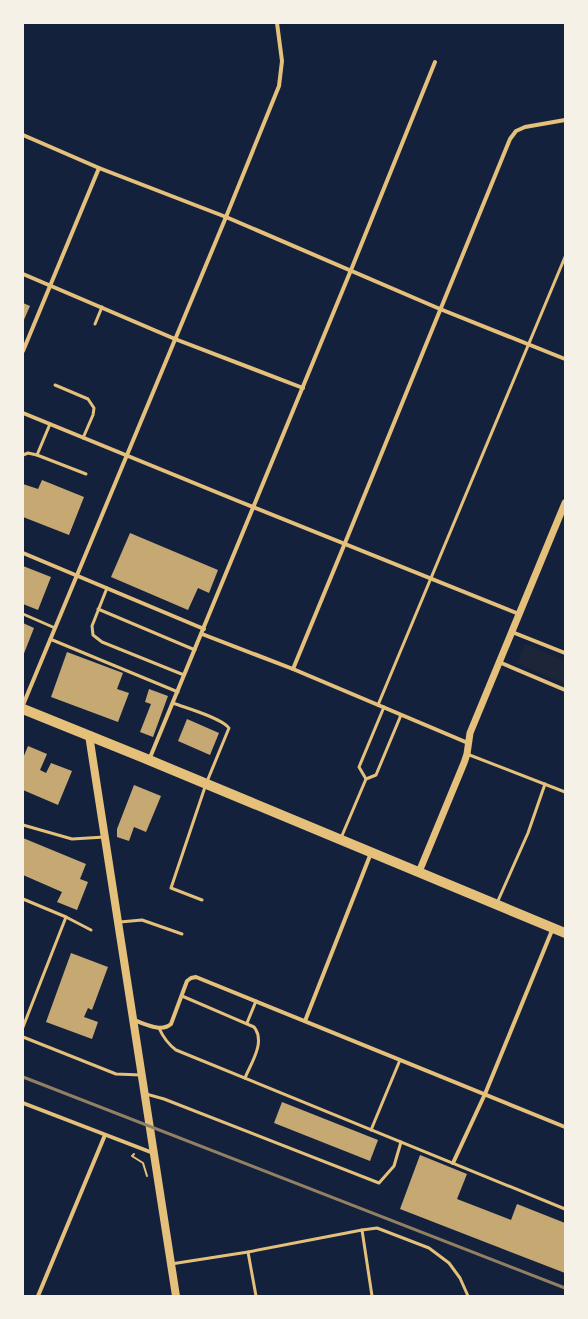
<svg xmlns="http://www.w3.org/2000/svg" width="588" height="1319" viewBox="0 0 588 1319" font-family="'DejaVu Sans',sans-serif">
<rect width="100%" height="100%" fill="#14213d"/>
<polygon fill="#1d2539" points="525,644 565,661 565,684 517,663"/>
<g fill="#c6a872">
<polygon points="23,303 30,306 23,322"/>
<polygon points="42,480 84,497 69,535 23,517 23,484 38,489"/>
<polygon points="130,533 218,570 209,593 198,588 188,610 111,577"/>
<polygon points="23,566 51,577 38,610 23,604"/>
<polygon points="23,623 34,628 23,656"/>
<polygon points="67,652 123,673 117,689 129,693 118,722 51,697"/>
<polygon points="149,689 168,696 153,737 140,732 151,704 145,702"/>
<polygon points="187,719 219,733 210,755 178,741"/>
<polygon points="28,746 47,754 40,770 46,773 51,763 72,771 58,805 23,790 23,758"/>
<polygon points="134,785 161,796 146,832 134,827 129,841 117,837 117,829"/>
<polygon points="23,838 86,864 80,879 88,882 77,910 57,902 62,892 23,875"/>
<polygon points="71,953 108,967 92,1010 88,1008 84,1017 98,1022 92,1039 46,1022"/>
<polygon points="282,1102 378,1140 370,1161 274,1123"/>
<polygon points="420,1155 467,1174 457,1199 511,1220 517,1204 565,1223 565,1273 400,1209"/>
</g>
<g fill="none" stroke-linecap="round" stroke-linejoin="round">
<polyline stroke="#e5c07b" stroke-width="2" points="134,1154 132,1156 143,1163 147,1176"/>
<g stroke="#e5c07b" stroke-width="3">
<polyline points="95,324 102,307"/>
<polyline points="55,385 88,399 94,408 93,415 83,438"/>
<polyline points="50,424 37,455 86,474"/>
<polyline points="23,455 28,453 37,455"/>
<polyline points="107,588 92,626 93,635 102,642 184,675"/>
<polyline points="98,609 195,650"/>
<polyline points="23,614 55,628"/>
<polyline points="50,639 178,692"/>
<path d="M173 703C186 708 222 718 229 728L206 784 171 888 202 900"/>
<polyline points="378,705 565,257"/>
<polyline points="467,754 565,792"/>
<polyline points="366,779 359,767 384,707"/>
<polyline points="23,825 72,839 105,837"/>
<polyline points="341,838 366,779 376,775 401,715"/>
<polyline points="23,899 66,917 23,1027"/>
<polyline points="497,903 528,833 545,784"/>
<polyline points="66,917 91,930"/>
<polyline points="120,922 142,920 182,934"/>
<path d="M182 996 254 1027C266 1042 251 1063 245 1078"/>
<polyline points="247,1023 256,1001"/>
<path d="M159 1028C163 1037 168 1044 176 1050L565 1209"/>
<polyline points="23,1037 116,1074 141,1075"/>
<polyline points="146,1094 164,1099 379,1183 394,1166 401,1142"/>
<polyline points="371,1130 400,1060"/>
<polyline points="362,1230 377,1228 429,1248 449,1263 460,1278 468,1296"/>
<polyline points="248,1252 256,1296"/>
<polyline points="171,1264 248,1252 362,1230 372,1296"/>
</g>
<g stroke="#e5c07b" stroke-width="4">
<polyline points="23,135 99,168 226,217 440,309 565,359"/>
<polyline points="23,274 175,339 303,388"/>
<polyline points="23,351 99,168"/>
<polyline points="23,413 238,501 519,614"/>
<polyline points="23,553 204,629"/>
<polyline points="512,632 565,653"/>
<polyline points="202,634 293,669 468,743"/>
<polyline points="499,662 565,690"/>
<polyline points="293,669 345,543 510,139 516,131 525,127 565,120"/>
<polyline points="23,705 226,217 279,86 282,61 277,23"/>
<polyline points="149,760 351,270 435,62"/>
<path d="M133 1020C144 1023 161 1033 171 1024L187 981 191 978 196 977 565 1127"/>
<polyline points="305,1021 371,853"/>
<polyline points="23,1103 153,1153"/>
<polyline points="453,1163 485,1094 553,928"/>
<polyline points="38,1296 105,1135"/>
</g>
<polyline stroke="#e5c07b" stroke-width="7" points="419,872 464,763 467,754 470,733 565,503"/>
<polyline stroke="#e5c07b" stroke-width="8" points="89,735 176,1296"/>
<polyline stroke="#e5c07b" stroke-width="10" points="23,709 149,760 565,933"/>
<polyline stroke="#918062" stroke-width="3" points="23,1077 565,1288"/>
</g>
<rect width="588" height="1319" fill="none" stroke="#f6f1e7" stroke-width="48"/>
</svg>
